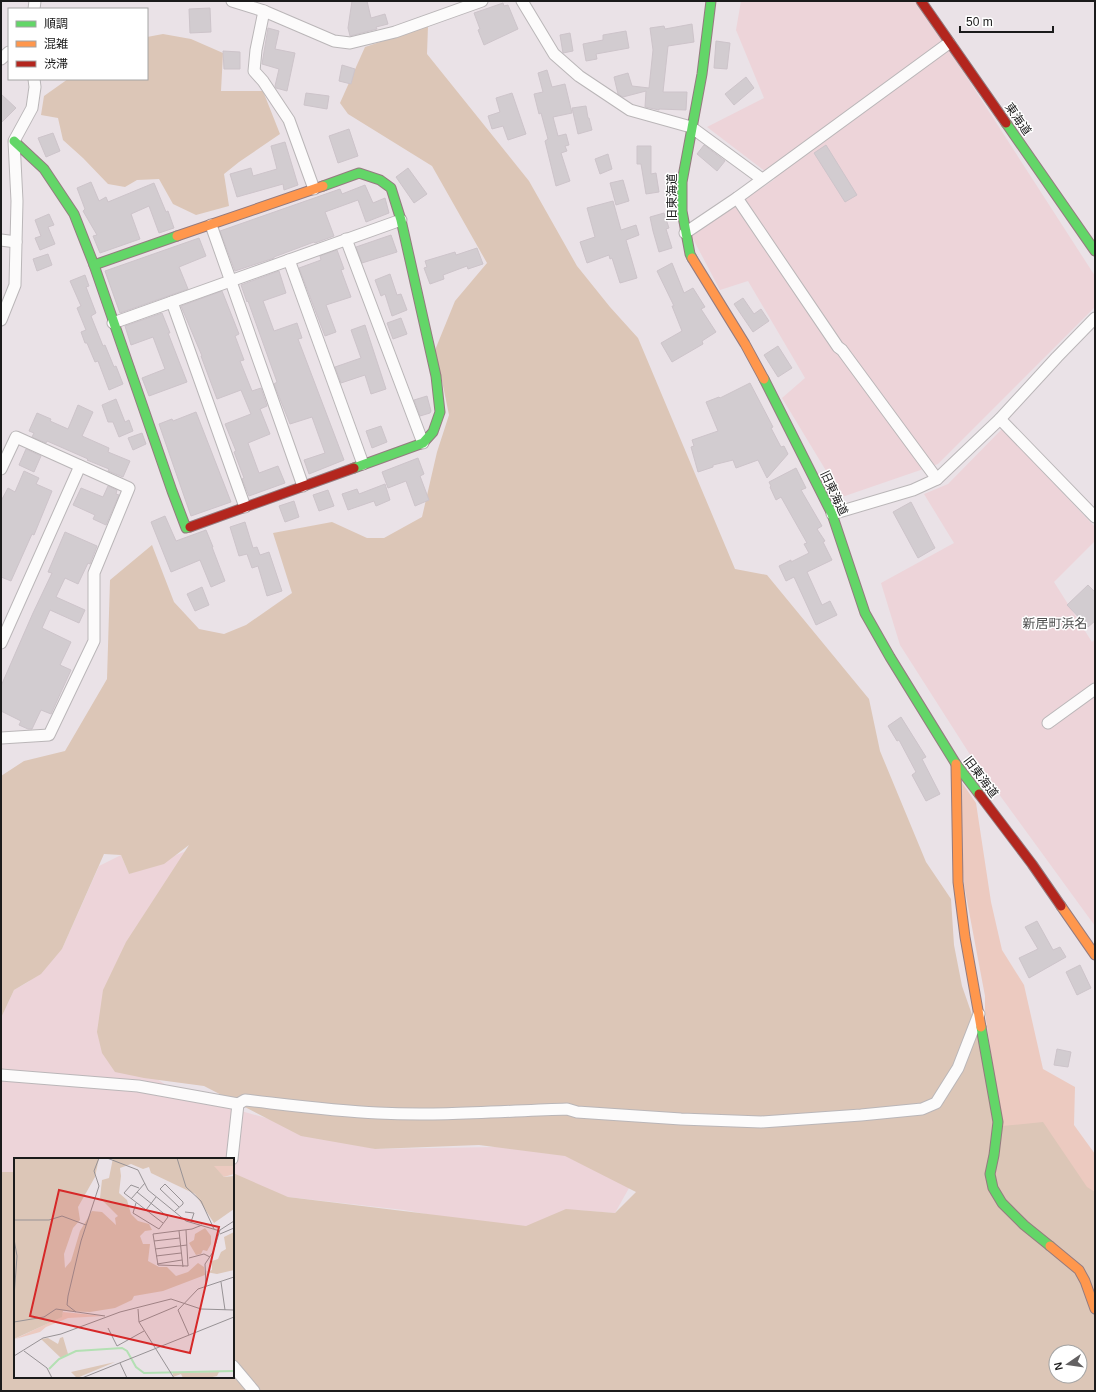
<svg xmlns="http://www.w3.org/2000/svg" width="1096" height="1392" viewBox="0 0 1096 1392" font-family="Helvetica,'Noto Sans JP',sans-serif">
<rect width="100%" height="100%" fill="#eae2e7"/>
<g fill="#edd4d9">
<polygon points="741,1 916,1 946,45 1095,276 1095,307 938,464 842,497 782,398 805,378 748,281 720,290 691,235 775,179 707,127 764,98 736,30"/>
<polygon points="1002,429 1095,527 1095,541 1054,582 1092,642 1095,639 1095,926 969,753 900,645 881,583 954,543 924,494 948,484"/>
<polygon points="186,851 143,931 100,1041 178,1093 375,1149 561,1146 629,1188 615,1213 575,1210 531,1233 404,1210 288,1197 233,1179 233,1159 15,1159 15,1172 1,1172 1,1018 14,990 28,982 62,949 99,866 121,855 129,874"/>
</g>
<polygon fill="#eccac0" points="956,774 976,803 991,902 1002,950 1024,985 1043,1069 1075,1087 1074,1125 1095,1154 1095,1194 1002,1126 985,1013 985,996 964,885"/>
<g fill="#dcc6b7" fill-rule="evenodd">
<path d="M428 26 427 54 529 181 577 266 610 307 638 338 735 569 767 575 869 699 880 751 926 862 951 899 954 945 962 986 984 1049 1002 1126 1043 1122 1087 1187 1095 1192V1391H1V1172H15V1377H233V1173L288 1197 526 1226 566 1209 615 1213 636 1192 565 1156 479 1145 375 1149 301 1136 204 1086 144 1078 115 1072 102 1053 97 1032 103 990 126 942 189 845 164 864 129 874 121 855 104 854 62 949 41 974 14 990 1 1018V776L24 761 65 751 107 679 110 580 152 545 174 602 199 629 224 634 246 625 292 593 273 533 332 522 367 538H384L422 517 437 452 449 415 441 376 433 355 455 301 487 263 432 166 348 114 340 103 365 47ZM1056 1352H1080V1376H1056Z"/>
<polygon points="163,34 191,39 223,53 221,91 263,91 280,134 239,162 224,174 229,206 196,215 173,204 159,179 137,180 125,187 108,184 83,158 63,140 58,118 41,115 44,96 68,79 147,79 147,37"/>
</g>
<g fill="#d2ccd0" stroke="#cdc4ca">
<polygon points="352,1 367,1 371,18 385,14 388,24 376,27 377,29 350,36 348,28"/>
<polygon points="503,3 504,6 508,5 518,29 484,45 478,30 480,29 474,13"/>
<polygon points="210,8 211,32 190,33 189,9"/>
<polygon points="692,24 694,42 668,46 663,92 687,92 686,110 659,109 659,110 645,107 646,91 623,97 618,94 614,77 628,73 632,86 649,88 653,50 650,28 664,26 665,29"/>
<polygon points="268,28 279,31 275,49 295,53 287,91 276,88 275,86 279,69 262,64"/>
<polygon points="626,31 629,48 596,54 597,59 586,61 583,44 603,40 603,35"/>
<polygon points="570,33 573,51 563,53 560,35"/>
<polygon points="716,41 730,43 727,69 714,68"/>
<polygon points="223,51 240,52 240,69 224,69"/>
<polygon points="342,65 355,69 351,84 339,81"/>
<polygon points="547,70 552,87 565,84 572,113 553,117 558,136 566,134 569,145 565,146 567,151 561,153 570,181 556,186 545,141 548,139 541,113 539,114 534,94 543,92 538,73"/>
<polygon points="746,77 754,88 734,105 725,94"/>
<polygon points="306,93 329,96 327,109 304,105"/>
<polygon points="512,93 526,134 508,140 503,126 492,129 488,116 500,112 496,98"/>
<polygon points="1,94 16,108 1,123"/>
<polygon points="586,106 588,118 589,118 592,130 578,134 572,108"/>
<polygon points="349,129 358,156 338,163 329,136"/>
<polygon points="53,133 60,151 46,157 38,138"/>
<polygon points="285,142 298,185 284,190 283,184 237,197 230,174 251,168 253,176 277,169 271,146"/>
<polygon points="704,145 725,161 717,171 697,154"/>
<polygon points="826,145 857,195 845,202 814,153"/>
<polygon points="637,146 651,146 651,174 656,173 659,192 646,194 641,164 637,164"/>
<polygon points="608,154 612,169 600,174 595,159"/>
<polygon points="408,168 427,194 414,203 396,177"/>
<polygon points="623,180 629,201 616,205 610,183"/>
<polygon points="91,182 99,201 106,197 108,202 154,183 166,212 168,211 174,228 159,233 149,206 131,214 140,239 100,253 93,236 97,235 83,211 85,209 77,188"/>
<polygon points="365,185 373,203 385,198 389,213 366,222 358,200 325,212 334,236 315,243 314,242 274,257 274,258 235,271 220,231 340,189 342,194"/>
<polygon points="613,201 621,230 636,225 639,235 626,240 637,278 620,283 612,258 610,259 609,255 587,263 580,242 595,237 587,208"/>
<polygon points="664,213 669,228 666,229 672,248 659,252 653,231 650,217"/>
<polygon points="49,214 54,225 48,227 55,244 40,250 35,238 41,236 35,220"/>
<polygon points="391,235 397,252 362,263 356,247"/>
<polygon points="199,238 206,256 179,267 188,289 120,313 105,271"/>
<polygon points="477,248 483,264 468,269 467,266 443,275 444,279 430,284 424,268 427,267 425,261 455,252 456,255"/>
<polygon points="337,250 344,269 341,270 351,297 326,305 336,332 325,336 299,268 321,260 320,256"/>
<polygon points="48,254 52,265 37,271 33,259"/>
<polygon points="672,263 684,293 693,288 705,307 701,309 716,332 702,341 703,344 672,362 661,343 682,331 672,306 674,306 657,271"/>
<polygon points="279,271 286,293 263,301 274,331 297,323 302,338 298,339 344,460 309,474 304,460 325,453 312,417 290,424 274,384 277,382 248,301 247,302 241,285"/>
<polygon points="390,274 397,295 401,294 407,310 392,316 385,294 381,296 375,280"/>
<polygon points="85,275 89,286 86,287 96,313 91,316 103,346 105,345 114,367 116,366 123,384 109,390 98,361 95,362 87,343 85,343 81,332 86,330 77,308 81,306 70,281"/>
<polygon points="222,291 239,334 235,336 244,360 240,361 252,391 261,388 267,406 260,409 270,434 248,443 259,473 278,466 285,483 249,496 242,479 244,478 234,452 236,451 225,424 251,414 241,390 217,399 201,356 202,356 181,306"/>
<polygon points="743,298 754,314 761,309 769,321 753,332 734,304"/>
<polygon points="162,313 170,333 168,333 187,382 149,396 142,378 165,369 153,337 131,345 125,326"/>
<polygon points="401,318 407,334 393,339 387,323"/>
<polygon points="365,325 386,389 371,394 365,375 341,383 335,367 361,358 351,330"/>
<polygon points="778,346 792,368 778,377 764,355"/>
<polygon points="750,383 773,427 771,428 781,447 784,446 788,454 767,478 758,460 736,468 733,460 713,465 713,467 698,472 691,447 694,446 692,440 718,431 706,402 719,397 720,398"/>
<polygon points="427,396 431,411 430,413 420,416 414,400"/>
<polygon points="116,399 125,422 129,420 133,431 119,437 113,422 108,422 102,405"/>
<polygon points="78,405 93,412 82,436 109,448 108,452 130,461 123,477 108,471 109,469 87,460 88,459 47,441 46,443 32,437 34,433 29,431 37,413 51,419 50,421 68,429"/>
<polygon points="196,412 231,502 191,516 159,424 172,419 173,421"/>
<polygon points="381,426 387,442 372,448 366,431"/>
<polygon points="142,433 146,444 133,450 128,438"/>
<polygon points="26,449 41,456 34,472 19,465"/>
<polygon points="418,458 424,474 420,476 429,500 415,506 406,481 388,488 382,472"/>
<polygon points="796,468 806,488 801,490 822,526 817,529 825,541 823,542 832,560 807,572 822,605 830,601 837,615 816,625 794,577 786,581 779,566 791,560 791,562 809,553 804,544 807,543 781,497 776,500 770,487 771,486 769,482"/>
<polygon points="24,471 39,478 36,484 52,491 34,535 32,534 11,581 1,577 1,501 8,488 15,492"/>
<polygon points="385,484 390,500 376,506 374,501 348,510 342,494 357,489 359,494"/>
<polygon points="108,486 117,490 116,494 119,495 106,525 93,519 95,515 73,505 81,488 103,497"/>
<polygon points="328,490 334,506 319,511 313,495"/>
<polygon points="294,501 299,517 285,522 279,506"/>
<polygon points="911,502 935,548 918,558 893,512"/>
<polygon points="165,516 176,541 206,530 213,547 212,547 225,581 211,587 200,560 171,572 151,522"/>
<polygon points="245,522 253,548 257,547 260,555 269,552 282,591 267,596 258,566 252,568 247,554 239,556 230,527"/>
<polygon points="65,532 97,546 90,564 88,563 78,584 65,578 56,597 85,610 79,623 50,610 42,628 71,642 60,665 71,670 51,714 41,710 32,729 28,729 19,725 21,721 1,711 1,686 33,613 52,573 48,572"/>
<polygon points="1088,585 1095,592 1095,621 1088,627 1067,605"/>
<polygon points="202,587 209,605 195,611 187,594"/>
<polygon points="901,717 926,757 922,759 940,794 926,801 912,775 916,772 899,740 897,741 888,726"/>
<polygon points="1037,921 1053,950 1060,947 1066,957 1029,978 1019,958 1038,949 1025,927"/>
<polygon points="1080,965 1091,988 1077,995 1066,972"/>
<polygon points="1057,1049 1071,1052 1068,1067 1054,1065"/>
</g>
<g fill="none" stroke-linecap="round" stroke-linejoin="round">
<defs>
<g id="street">
<polyline points="232,1 264,11 334,41 350,43 395,32 482,1"/>
<polyline points="522,1 554,54 579,76 630,110 691,127 762,179"/>
<polyline points="34,9 35,1"/>
<polyline points="264,11 256,50 254,71 263,81 289,120 314,189"/>
<polyline points="1,59 9,52"/>
<polyline points="737,198 838,347 842,350 937,479"/>
<polyline points="211,225 303,486"/>
<polyline points="685,233 737,198 949,43"/>
<polyline points="346,239 423,443"/>
<polyline points="1,240 16,242"/>
<polyline points="289,260 363,464"/>
<polyline points="172,302 245,507"/>
<polyline points="1,320 15,285 17,201 14,141 32,108 35,87 34,79"/>
<polyline points="113,323 401,220"/>
<polyline points="1000,419 1095,517"/>
<polyline points="1,469 16,437 129,488 94,573 94,641 49,735 1,738"/>
<polyline points="832,514 913,490 937,479 1000,419 1057,357 1095,318"/>
<polyline points="1,643 80,466"/>
<polyline points="1048,723 1095,689"/>
<path d="M1 1075 138 1086 238 1104 245 1100C289 1105 333 1111 378 1113 441 1116 504 1111 567 1109L577 1112 681 1119 761 1122 861 1115 922 1109 936 1103 958 1068 979 1014"/>
<polyline points="232,1159 238,1104"/>
<polyline points="233,1366 254,1391"/>
</g>
<g id="fast">
<polyline points="1006,123 1095,251"/>
<polyline points="14,141 44,169 74,214 94,265 172,491 186,528 190,527"/>
<polyline points="323,186 359,173 380,180 391,188 401,220 436,376 440,412 433,432 423,443 354,468"/>
<polyline points="692,258 690,254 682,211 682,182 702,74 711,1"/>
<polyline points="94,265 177,236"/>
<polyline points="764,379 832,514 865,613 890,657 956,764 979,794"/>
<polyline points="981,1027 998,1122 994,1155 990,1174 993,1188 1002,1203 1024,1225 1050,1246"/>
</g>
<g id="slow">
<polyline points="177,236 323,186"/>
<polyline points="692,258 745,344 764,379"/>
<polyline points="956,764 958,882 965,937 981,1027"/>
<polyline points="1061,906 1095,955"/>
<polyline points="1050,1246 1079,1270 1085,1281 1095,1309"/>
</g>
<g id="jam">
<polyline points="921,1 1006,123"/>
<polyline points="190,527 354,468"/>
<polyline points="979,794 1032,864 1061,906"/>
</g>
</defs>
<use href="#street" stroke="#bab6b8" stroke-width="13"/>
<use href="#fast" stroke="#947b7f" stroke-width="11"/>
<use href="#slow" stroke="#947b7f" stroke-width="11"/>
<use href="#jam" stroke="#947b7f" stroke-width="11"/>
<use href="#street" stroke="#fcfbfb" stroke-width="11"/>
<use href="#fast" stroke="#63d668" stroke-width="9"/>
<use href="#slow" stroke="#ff974d" stroke-width="9"/>
<use href="#jam" stroke="#b3261e" stroke-width="9"/>
</g>
<g text-anchor="middle" dominant-baseline="central" stroke-width="3" stroke-linejoin="round" paint-order="stroke">
<g font-size="12" fill="#1b1b1b" stroke="#fff">
<text transform="translate(1018 119) rotate(55)">東海道</text>
<text transform="translate(672 197) rotate(-90)">旧東海道</text>
<text transform="translate(834 493) rotate(65)">旧東海道</text>
<text transform="translate(981 777) rotate(53)">旧東海道</text>
</g>
<g font-size="13" fill="#4e4e4e" stroke="#fff">
<text x="1055" y="623">新居町浜名</text>
</g>
</g>
<g transform="translate(14 1158)">
<rect width="220" height="220" fill="#eae2e7"/>
<path d="M199 8H220V16L210 19ZM49 154 90 158 54 160 32 169 26 174 1 181 47 159Z" fill="#eccac0"/>
<path d="M0 0H85L81 19 64 49 66 62 59 70 50 96 51 110 57 103 66 73 78 53 88 54 102 67 101 60 104 58 86 40 88 22 95 20 99 0H220V8H200L210 19 220 18V51L200 65 181 36 137 15 135 9 129 11 117 6 106 10 107 18 105 35 113 42 117 56 124 63 135 66 138 72 131 73 126 78 129 86H136L134 103 145 109H153L162 118 174 114 184 105 190 109 191 117 149 133 120 138 118 142 101 150 76 154 49 153 48 159 0 181ZM191 70 197 78V86L193 93 189 92 187 96 182 97 175 85 180 82 181 76ZM220 74V112L203 116 192 114 198 112V103L204 101 207 94 212 91 210 79ZM49 179 54 196 47 200 27 181 34 180 44 186 46 180ZM101 204 63 220 57 214ZM205 214 203 218 194 220H169L167 216 159 219V215Z" fill="#dcc6b7"/>
<path fill="none" stroke="#b3e0b3" stroke-width="2" d="M35 211 45 201 62 193 108 190 113 193 122 209 130 215 220 213"/>
<path fill="none" stroke="#979295" stroke-width="1" d="M93 0 124 12 134 32 172 63 206 73M163 0 172 29 187 43 200 71M125 30 117 27 110 35 149 65M117 41 131 25M122 45 119 55 145 71 154 59 123 34M132 52 142 39M161 53 169 46V44L151 26 146 31 165 49M171 54 180 55 177 64M0 62H35L48 58 72 67M172 72 174 108 144 107 139 76 178 71 188 67M165 73 169 109M206 76 220 70M0 81 3 98 0 139M140 83 166 80M141 91 173 87M142 98 167 95M175 100 190 96 196 99M143 106 168 102M207 124 211 152M192 128 191 106 199 94 206 72 220 63M124 151 125 164 160 220M164 152 184 131 220 119M164 152 175 177M62 154 53 147 54 138 67 83 85 28 80 13 85 0M0 164 30 159 42 151 91 158M125 164 163 148M94 170 103 188 130 173M10 193 33 210 38 220M0 198 29 180 47 176 106 154 157 141 187 151 220 152M106 205 113 220M68 220 220 159"/>
<path fill="#d62828" fill-opacity="0.15" stroke="#d62828" stroke-width="2" d="M45 32 205 69 176 195 16 158Z"/>
<rect width="220" height="220" fill="none" stroke="#1b1b1b" stroke-width="2"/>
</g>
<rect width="1096" height="1392" fill="none" stroke="#1b1b1b" stroke-width="4"/>
<rect x="8" y="8" width="140" height="72" fill="#ffffff" stroke="#a4a4a4"/>
<rect x="16" y="21" width="20" height="6" fill="#63d668" stroke="#a4a4a4"/>
<text x="44" y="28" font-size="12" fill="#1b1b1b">順調</text>
<rect x="16" y="41" width="20" height="6" fill="#ff974d" stroke="#a4a4a4"/>
<text x="44" y="48" font-size="12" fill="#1b1b1b">混雑</text>
<rect x="16" y="61" width="20" height="6" fill="#b3261e" stroke="#a4a4a4"/>
<text x="44" y="68" font-size="12" fill="#1b1b1b">渋滞</text>
<g transform="translate(1068 1364) rotate(257)"><circle r="19" fill="#ffffff" stroke="#a4a4a4"/>
<path d="M0-3L7 15L0 10L-7 15Z" fill="#636162"/>
<text y="-6" font-size="11" font-weight="bold" text-anchor="middle" fill="#1b1b1b">N</text>
</g>
<path d="M960 26v6h93v-6" fill="none" stroke="#1b1b1b" stroke-width="2"/>
<text x="966" y="26" font-size="12" fill="#1b1b1b" stroke="#ffffff" stroke-width="3" paint-order="stroke">50 m</text>
</svg>
